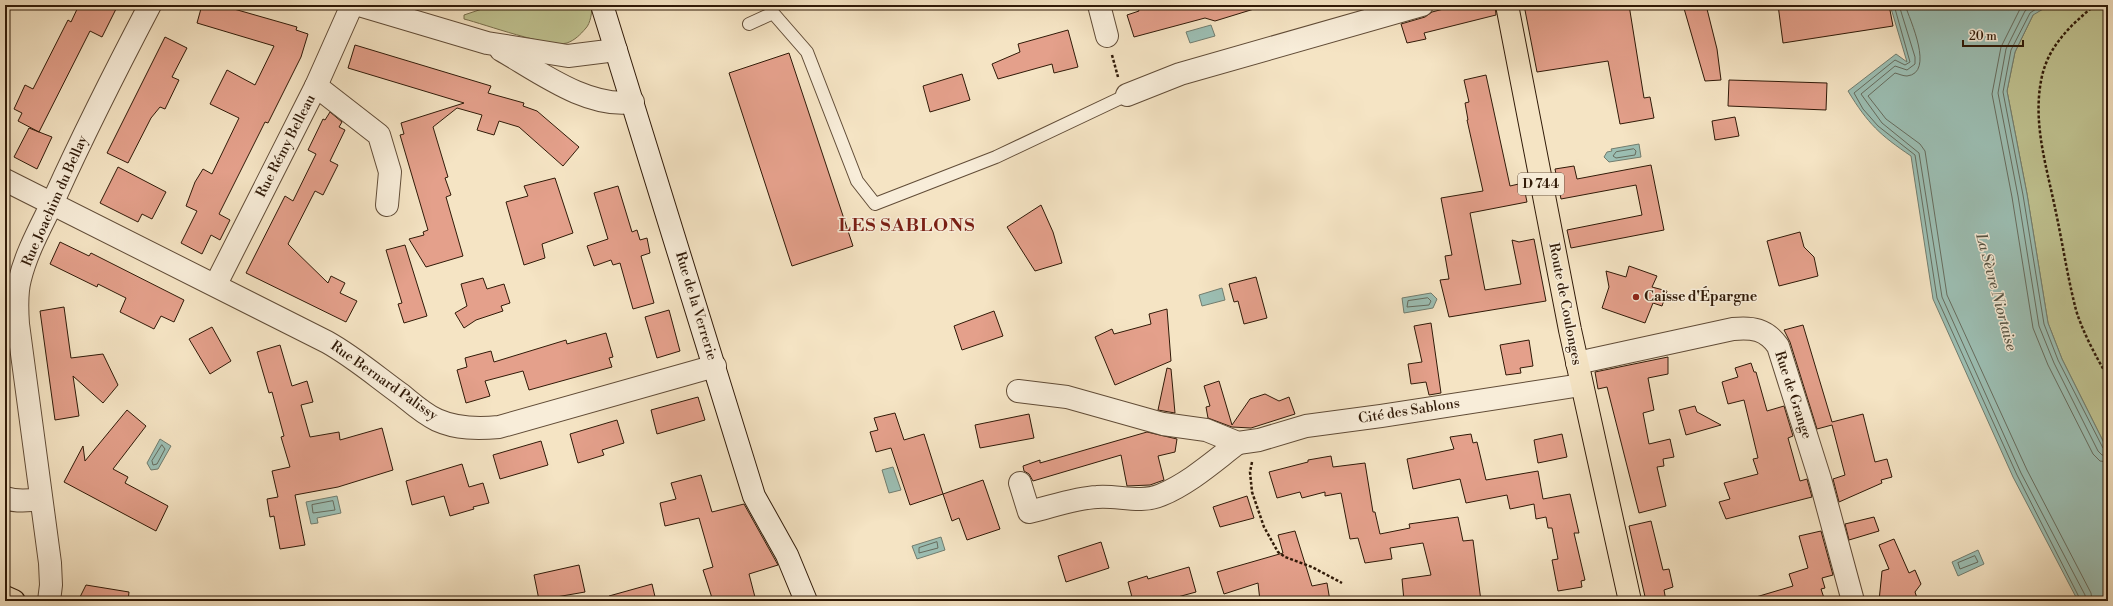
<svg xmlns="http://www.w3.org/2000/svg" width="2113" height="606" viewBox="0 0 2113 606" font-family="'Libre Bodoni',serif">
<rect width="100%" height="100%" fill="#f5e4c4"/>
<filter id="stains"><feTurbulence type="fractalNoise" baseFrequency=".005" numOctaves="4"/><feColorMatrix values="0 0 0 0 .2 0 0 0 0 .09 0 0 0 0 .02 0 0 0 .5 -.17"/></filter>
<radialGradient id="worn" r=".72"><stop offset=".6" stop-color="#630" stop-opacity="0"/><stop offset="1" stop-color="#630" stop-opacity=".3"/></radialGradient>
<g fill="#c0c391" stroke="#786e4c">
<path d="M494 5H591C593 11 590 24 586 28 580 35 575 40 567 43 550 48 484 24 464 19V15Z"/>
<polygon points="2030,5 2108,5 2108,451 2062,359 2048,323 2027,194 2007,91 2015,52 2033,15"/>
</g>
<g fill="#9cbfb4" stroke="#717d6f">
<path d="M1890 5H2050L2033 15 2015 52 2007 91 2027 194 2048 323 2062 359 2108 451V601H2078L2013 477 1933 299 1911 156C1880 135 1868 124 1848 91L1896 54 1907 62Z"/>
<polygon points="1211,25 1215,36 1190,43 1186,32"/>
<polygon points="1639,144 1641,157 1609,162 1604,157 1607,152 1612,151 1611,149"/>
<polygon points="1222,288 1225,300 1202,306 1199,295"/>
<polygon points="1431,293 1437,299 1433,308 1404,313 1402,298"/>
<polygon points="160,439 171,446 158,469 151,470 147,463"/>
<polygon points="893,467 901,490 889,493 882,470"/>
<polygon points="337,496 341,513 317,518 318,523 311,524 306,502"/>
<polygon points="941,537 945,550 917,559 912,546"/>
<polygon points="1978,550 1984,564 1958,576 1952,562"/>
</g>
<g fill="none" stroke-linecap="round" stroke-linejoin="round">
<g stroke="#666c5e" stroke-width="1">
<polyline points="1894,5 1910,62 1905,65 1895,60 1854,93 1863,109 1878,126 1915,155 1937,298 2017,475 2081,601"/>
<polyline points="1899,5 1915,57 1915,64 1907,70 1895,66 1861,94 1882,123 1919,153 1942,297 2021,473 2085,595 2086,601"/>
<path d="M1905 5C1910 20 1935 73 1907 76 1903 76 1899 74 1895 73L1868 96 1886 119 1920 144 1925 151 1947 295 2027 470 2091 593 2092 601"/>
<polyline points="2022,5 2001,47 1992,94 2012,197 2033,328 2048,365 2093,454 2100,461 2108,462"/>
<polyline points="2032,5 2025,11 2006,49 1998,93 2018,196 2039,326 2054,363 2098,451 2102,455 2108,456"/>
<polyline points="2042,5 2030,13 2011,50 2003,92 2023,195 2044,324 2058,360 2103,448 2108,451"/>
<polygon points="1634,149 1636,151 1635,155 1616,158 1613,156 1616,152"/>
<polygon points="1428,298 1431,301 1429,305 1407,307 1408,301"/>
<polygon points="162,445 165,449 157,464 153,465 152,461"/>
<polygon points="333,501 335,510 313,513 312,505"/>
<polygon points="937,542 938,548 919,553 919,548"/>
<polygon points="1975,556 1978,562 1960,569 1958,563"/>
</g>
</g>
<g fill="#e4a08b" stroke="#301a08">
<polygon points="79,5 118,5 102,37 90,31 39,132 52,137 37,169 14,157 29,128 39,132 18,121 22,113 14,109 25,85 33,89 68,20 71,22"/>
<polygon points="202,5 220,5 297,27 296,30 308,34 301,57 268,123 265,122 219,214 230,220 220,240 211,235 202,254 181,243 197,211 186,206 195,182 203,169 212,174 239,118 210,104 227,70 255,85 274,46 197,23"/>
<polygon points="1137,5 1254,5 1254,9 1215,21 1205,18 1134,37 1127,15 1139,11"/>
<polygon points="1459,5 1495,5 1496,15 1424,33 1426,39 1407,43 1401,24 1425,17 1432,12"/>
<polygon points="1524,5 1629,5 1644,98 1650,97 1654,118 1620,124 1608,61 1537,72"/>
<polygon points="1683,5 1706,5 1717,49 1721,80 1705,81"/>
<polygon points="1778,5 1889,5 1893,26 1783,43"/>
<polygon points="1068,30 1078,67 1054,73 1052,64 998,79 992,64 1020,52 1018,44"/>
<polygon points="165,37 187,48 172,77 179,80 165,109 160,107 151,118 128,163 107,153"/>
<polygon points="355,45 491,86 488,93 524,103 523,106 537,111 579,147 563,166 519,127 499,121 494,135 477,130 482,115 457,108 433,127 448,177 445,178 451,195 446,197 463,256 426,267 409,239 424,235 423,232 428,230 400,135 404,134 401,123 464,103 348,68"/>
<polygon points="789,53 853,246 792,266 729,73"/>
<polygon points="962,74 970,100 930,112 923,86"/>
<polygon points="1486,75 1510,186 1523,183 1527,202 1470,213 1485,290 1521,284 1512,240 1519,242 1534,239 1546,301 1449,317 1440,280 1449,279 1445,256 1452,255 1441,198 1483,191 1467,120 1468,120 1465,103 1469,102 1464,80"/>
<polygon points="1729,80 1827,83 1826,110 1728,106"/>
<polygon points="330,112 342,122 339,127 345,130 330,161 338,165 323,195 315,191 288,244 328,283 331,276 345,283 340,293 357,301 346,322 246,273 285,196 293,201 316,154 308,150 323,119 325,120"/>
<polygon points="1735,117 1739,136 1715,140 1712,121"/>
<polygon points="1651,165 1664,230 1571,248 1567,230 1642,215 1636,185 1561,199 1555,169 1574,166 1577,179"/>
<polygon points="118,167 166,192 152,219 142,214 138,222 100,203"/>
<polygon points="555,178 573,233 542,244 545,258 524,265 506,202 528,196 524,186"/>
<polygon points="618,186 632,232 637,230 640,240 647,238 650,253 641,256 654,303 633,309 620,263 613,265 611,260 594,266 587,246 608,239 594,193"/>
<polygon points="1041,205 1053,232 1062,263 1035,271 1007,227"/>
<polygon points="1800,232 1804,247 1814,257 1818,276 1779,286 1767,241"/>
<polygon points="60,242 89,256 91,253 184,300 174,322 161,316 154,329 120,312 126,298 98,284 97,287 50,264"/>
<polygon points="405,245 427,316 404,323 398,304 402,303 386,250"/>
<polygon points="1629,266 1657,276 1652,287 1667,291 1662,306 1653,303 1645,323 1602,308 1609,287 1606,271 1626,277"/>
<polygon points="1256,277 1267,318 1244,324 1238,301 1234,302 1229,284"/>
<polygon points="483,278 487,289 504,284 510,303 501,306 503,311 476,320 464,328 455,313 467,306 461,284"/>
<polygon points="64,307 71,358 103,354 118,385 103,403 73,376 79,416 55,420 40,311"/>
<polygon points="1167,309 1171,361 1115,385 1095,337 1112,329 1114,334 1151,324 1149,314"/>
<polygon points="669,310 680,351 657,358 645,317"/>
<polygon points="994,311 1003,336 962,350 954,326"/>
<polygon points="1431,323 1441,393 1429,395 1426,382 1411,384 1408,364 1422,362 1414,326"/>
<polygon points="1803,325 1832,422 1863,414 1875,462 1887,459 1892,477 1881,480 1882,483 1839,502 1833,479 1845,475 1832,425 1817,429 1790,342 1784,330"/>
<polygon points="212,327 231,361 210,374 189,339"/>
<polygon points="606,333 613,357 609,358 612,367 529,390 523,371 485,381 490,396 466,403 457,370 467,367 465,358 491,351 494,362 566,340 567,344"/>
<polygon points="1529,340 1533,366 1520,368 1521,373 1506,375 1500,345"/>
<polygon points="280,345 292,386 307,381 313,402 301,405 310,437 339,432 340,440 382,428 393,470 338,487 295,495 305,545 280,549 274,516 270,517 267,499 278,497 272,471 290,467 281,437 284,436 272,392 269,393 257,352"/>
<polygon points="1668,357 1668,374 1648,378 1654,410 1643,413 1649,444 1670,439 1674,457 1663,459 1664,466 1657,467 1666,506 1639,513 1607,387 1598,389 1595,372"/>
<polygon points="1751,363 1754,372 1756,372 1767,411 1784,406 1793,436 1788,438 1800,481 1807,479 1812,497 1726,519 1719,502 1730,499 1724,483 1758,474 1753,459 1758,458 1744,400 1728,404 1722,382 1738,377 1735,368"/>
<polygon points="1167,368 1171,369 1175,413 1158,410"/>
<polygon points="1219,381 1232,425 1250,399 1265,394 1279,401 1289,397 1295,414 1251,428 1232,427 1208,418 1206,407 1210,406 1204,386"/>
<polygon points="698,397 705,420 657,434 651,410"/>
<polygon points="1695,406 1697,412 1721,425 1686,435 1679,410"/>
<polygon points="127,410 146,426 113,469 128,477 125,483 168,506 156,531 64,482 83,446 85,461"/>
<polygon points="895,413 904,440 924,434 943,494 983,480 1000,529 967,540 959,518 952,521 943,494 910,505 891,448 876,452 870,432 878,430 874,418"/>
<polygon points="1029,414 1034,438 980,448 975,425"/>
<polygon points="617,420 624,443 602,450 604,455 578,463 570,434"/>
<polygon points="1147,432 1177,439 1175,452 1158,456 1164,480 1150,485 1127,486 1121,455 1033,481 1029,474 1024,471 1023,466 1040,460 1040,463"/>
<polygon points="1471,434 1473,443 1477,442 1486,480 1538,471 1543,499 1570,494 1579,533 1574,533 1585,580 1581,581 1582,587 1558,591 1552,560 1558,559 1552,528 1548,528 1546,517 1536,519 1534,504 1510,509 1507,495 1466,503 1460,479 1413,489 1407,459 1454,449 1450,437"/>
<polygon points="1562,434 1567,457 1538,463 1534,440"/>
<polygon points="541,441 548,465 500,479 493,455"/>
<polygon points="1331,456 1333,467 1365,463 1373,512 1375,512 1380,534 1410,528 1409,524 1458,517 1463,541 1473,540 1481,601 1466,601 1465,597 1456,597 1404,601 1402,579 1431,575 1423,543 1390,548 1392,559 1365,563 1358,538 1350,539 1341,493 1325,496 1325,492 1302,498 1300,492 1277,498 1269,472 1308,462 1308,460"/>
<polygon points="462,464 469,487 483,483 489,503 473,507 474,509 450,516 444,496 412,505 406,481"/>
<polygon points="701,475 712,512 744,504 778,565 749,574 756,601 713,601 703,570 713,567 699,518 665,526 660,503 676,499 671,483"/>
<polygon points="1247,496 1254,518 1220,527 1213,507"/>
<polygon points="1874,517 1879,531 1849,540 1845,524"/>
<polygon points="1651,521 1663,570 1669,569 1673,587 1664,590 1666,601 1646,601 1629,526"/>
<polygon points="1295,531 1312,586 1327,583 1330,601 1260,601 1258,583 1224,594 1217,572 1283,553 1278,535"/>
<polygon points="1821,531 1833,575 1822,578 1825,588 1821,589 1825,601 1757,601 1756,597 1793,586 1789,574 1808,568 1799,536"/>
<polygon points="1894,539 1909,573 1915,570 1921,584 1915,592 1918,601 1879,601 1882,571 1889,569 1879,545"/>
<polygon points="1101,542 1109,568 1066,582 1058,556"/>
<polygon points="579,565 585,592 539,600 534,575"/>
<polygon points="1189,567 1196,592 1163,601 1133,601 1128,582 1147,576 1148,579"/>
<polygon points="652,584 656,601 610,601 609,596"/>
<polygon points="86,585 129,592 128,601 78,601"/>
</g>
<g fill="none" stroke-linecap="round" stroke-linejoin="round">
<defs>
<polyline id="lane" points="749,24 773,13 807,52 857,181 875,204 996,157 1127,95"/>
<g id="street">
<polyline points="359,5 487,43 568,56 616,50"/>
<polyline points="1099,5 1107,36"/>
<path d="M501 50C538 71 588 109 633 102"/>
<polyline points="316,86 379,135 390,172 387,205"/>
<polyline points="1127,95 1180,74 1422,5"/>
<path d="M5 180 327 342C354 357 377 377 402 395 413 404 424 414 437 420 457 429 478 429 499 427L715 366"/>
<polyline points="216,284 316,86 352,5"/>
<path d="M1577 363 1733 329C1752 327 1766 329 1778 346L1820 479 1853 601"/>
<polyline points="1018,391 1067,397 1163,424 1206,430 1238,443 1259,440 1306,426 1381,416 1581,385"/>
<path d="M1020 483 1029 512C1051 507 1075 498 1097 497 1118 495 1140 504 1161 495 1190 483 1214 461 1238 443"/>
<path d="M5 498C17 502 28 501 40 499"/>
<path d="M49 601 51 585 50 563 18 324C17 310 16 294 20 279 27 250 43 223 56 195 85 131 117 68 150 5"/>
</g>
<polyline id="secondary" points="602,5 754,496 787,555 806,601"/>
<g id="primary">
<polyline points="1507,5 1570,330 1630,601"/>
<polyline points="5,597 14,601"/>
</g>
</defs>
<use href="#lane" stroke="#614c37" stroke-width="14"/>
<use href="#street" stroke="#614c37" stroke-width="24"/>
<use href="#secondary" stroke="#301a08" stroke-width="24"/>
<use href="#primary" stroke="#301a08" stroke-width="24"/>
<g stroke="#301a08" stroke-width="2.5" stroke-dasharray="3 2" stroke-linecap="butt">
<path d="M2095 5C2072 24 2049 45 2042 76 2032 121 2046 164 2055 208 2062 240 2067 274 2075 306 2080 327 2097 359 2108 377"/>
<polyline points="1112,55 1118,77"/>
<polyline points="1252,462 1250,472 1252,492 1264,527 1278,552 1285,557 1312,567 1342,583"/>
</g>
<use href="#lane" stroke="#f8edd9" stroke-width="12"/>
<use href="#street" stroke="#f8edd9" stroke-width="22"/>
<use href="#secondary" stroke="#f8edd9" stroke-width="22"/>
<use href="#primary" stroke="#f5e4c4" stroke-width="22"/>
</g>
<circle fill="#8f2418" stroke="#f8edd9" stroke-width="1.5" cx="1636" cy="297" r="4"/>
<g text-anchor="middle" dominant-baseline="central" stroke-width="3" stroke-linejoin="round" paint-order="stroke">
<rect fill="#f8edd9" stroke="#6c5947" stroke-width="1" x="1518" y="173" width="46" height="22" rx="3"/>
<g font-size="13" font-weight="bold" fill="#301a08">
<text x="1541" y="184">D 744</text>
</g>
<g font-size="14" fill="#301a08" stroke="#f8edd9">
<text transform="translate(286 146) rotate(-63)">Rue Rémy Belleau</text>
<text transform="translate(55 201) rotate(-66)">Rue Joachim du Bellay</text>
<text transform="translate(1565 304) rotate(79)">Route de Coulonges</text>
<text transform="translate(696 306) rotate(73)">Rue de la Verrerie</text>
<text transform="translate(384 381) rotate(35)">Rue Bernard Palissy</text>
<text transform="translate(1793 395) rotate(72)">Rue de Grange</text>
<text transform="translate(1409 411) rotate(-9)">Cité des Sablons</text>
</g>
<g font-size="14" font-weight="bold" fill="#301a08" stroke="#f8edd9" text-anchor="start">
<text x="1644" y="297">Caisse d'Épargne</text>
</g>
<g font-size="15" font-style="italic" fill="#565444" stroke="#f8edd9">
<text transform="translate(1996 292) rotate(75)">La Sèvre Niortaise</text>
</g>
<g font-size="18" font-weight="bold" letter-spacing="1" fill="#7a1f14" stroke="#f8edd9">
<text x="907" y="225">LES SABLONS</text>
</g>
</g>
<rect width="2113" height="606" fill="none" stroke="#f5e4c4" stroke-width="20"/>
<rect x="6" y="6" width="2101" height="594" fill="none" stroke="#301a08" stroke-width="2"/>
<rect x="10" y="10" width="2093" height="586" fill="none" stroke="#301a08"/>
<path d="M1963 40v6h60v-6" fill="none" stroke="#301a08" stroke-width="2"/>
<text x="1969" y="40" font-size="12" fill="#301a08" stroke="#f8edd9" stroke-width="3" paint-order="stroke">20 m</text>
<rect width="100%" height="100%" filter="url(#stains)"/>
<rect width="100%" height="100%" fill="url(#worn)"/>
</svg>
